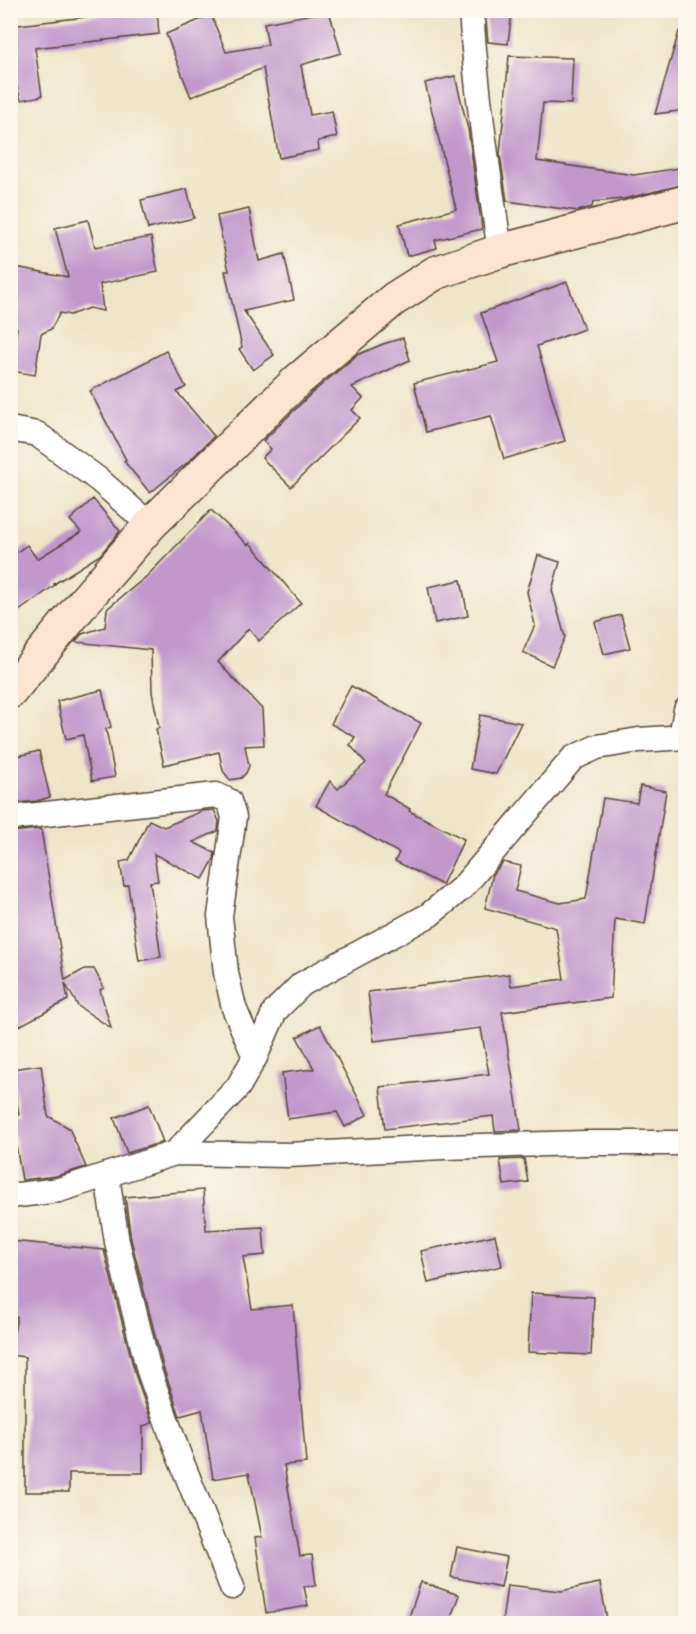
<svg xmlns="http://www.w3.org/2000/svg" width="696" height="1634" viewBox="0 0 696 1634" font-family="Caveat,sans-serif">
<rect width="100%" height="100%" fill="#fbf7ec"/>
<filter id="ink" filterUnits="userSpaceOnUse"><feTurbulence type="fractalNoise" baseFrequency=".0167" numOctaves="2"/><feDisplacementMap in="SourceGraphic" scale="12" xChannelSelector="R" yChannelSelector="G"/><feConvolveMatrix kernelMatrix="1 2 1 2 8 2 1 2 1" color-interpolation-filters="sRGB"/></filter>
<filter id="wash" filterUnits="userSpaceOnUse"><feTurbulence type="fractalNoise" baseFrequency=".008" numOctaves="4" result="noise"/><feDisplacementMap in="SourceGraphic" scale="24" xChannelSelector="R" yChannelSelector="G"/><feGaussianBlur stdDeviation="1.35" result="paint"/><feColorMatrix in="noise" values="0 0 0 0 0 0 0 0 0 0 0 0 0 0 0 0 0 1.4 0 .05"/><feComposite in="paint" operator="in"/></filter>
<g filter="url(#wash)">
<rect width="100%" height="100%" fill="#eee5c8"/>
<g id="blocks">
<g fill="#c197cc">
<polygon points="145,10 157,10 159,34 35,48 42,96 21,100 17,87 10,89 10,26"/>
<polygon points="485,10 512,10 508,44 488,42"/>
<polygon points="329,11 341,53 301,65 310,115 332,111 337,137 318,141 319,150 279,158 263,68 191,97 166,34 211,15 226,52 268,45 264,23"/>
<polygon points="679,31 686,32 686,110 655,114"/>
<polygon points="509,56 573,58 571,104 543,103 537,161 634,175 686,167 686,184 623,199 593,202 592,207 578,211 507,201 500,154"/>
<polygon points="455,76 468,129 482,229 435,240 437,248 407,256 399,224 456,209 425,83"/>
<polygon points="187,189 194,218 148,229 141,200"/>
<polygon points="249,209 259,261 284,254 294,300 244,311 274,355 253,370 239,349 242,347 225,271 229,271 217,216"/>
<polygon points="88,220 95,247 151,237 158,272 100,284 103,311 89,308 70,315 60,313 51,329 41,334 35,375 11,371 17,328 10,327 10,266 68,277 55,228"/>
<polygon points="567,282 584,329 537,346 565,441 504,459 491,416 426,432 414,383 498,362 481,313"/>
<polygon points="403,338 410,360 352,387 363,398 352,410 360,418 291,487 262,458 271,449 263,441 312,393 357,355 383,344"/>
<polygon points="166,351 186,387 177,392 214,436 188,462 150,493 124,461 126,460 90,391"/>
<polygon points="93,499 120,531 100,555 54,584 55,585 19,611 10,598 10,557 27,545 37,559 81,532 70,520"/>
<polygon points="211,510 248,545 250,543 301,603 259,641 249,628 218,662 262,709 264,745 245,746 249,766 246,773 241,778 230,780 223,771 219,752 164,765 156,729 159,728 152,692 151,650 75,642 82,634 105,627 107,609 147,576"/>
<polygon points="538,555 560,562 552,590 565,637 552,666 523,652 535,625 527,592"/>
<polygon points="461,580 468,616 435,623 428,587"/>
<polygon points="621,615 630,648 604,654 595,622"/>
<polygon points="351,686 421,723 384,794 410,809 409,811 464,839 442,885 395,861 399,853 316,806 330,781 338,789 366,763 350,745 355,737 331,724"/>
<polygon points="102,690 111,727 106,729 115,777 92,781 83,735 66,739 57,701"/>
<polygon points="480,715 521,723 496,774 470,769"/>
<polygon points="39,751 50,797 37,801 10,804 10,758"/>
<polygon points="640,786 666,791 645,924 615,919 611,998 502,1012 521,1130 495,1131 493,1116 385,1129 380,1087 489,1074 481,1028 374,1041 368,992 509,974 511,986 564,979 556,928 485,908 493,874 503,862 521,866 515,891 560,903 586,899 603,798 637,803"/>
<polygon points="214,810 219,821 218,831 193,842 215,853 214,859 203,879 154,854 158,881 150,882 161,957 139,961 128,885 124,886 120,862 129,860 149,820 164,827 202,811"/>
<polygon points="41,829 65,980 85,969 94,969 104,988 100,990 111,1028 78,1006 65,983 68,1000 10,1031 10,832"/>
<polygon points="320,1025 367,1115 345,1127 337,1112 288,1119 282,1073 314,1069 297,1037"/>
<polygon points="41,1065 48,1116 69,1128 86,1167 56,1176 22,1180 11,1116 19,1115 12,1069"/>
<polygon points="149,1105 163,1142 127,1153 114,1118"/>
<polygon points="524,1159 528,1182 504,1185 500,1160"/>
<polygon points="203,1190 206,1230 263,1227 265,1255 243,1257 252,1309 293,1305 306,1463 284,1465 300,1556 312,1555 316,1585 304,1586 308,1606 266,1613 255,1538 262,1537 249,1473 213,1479 202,1410 180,1416 163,1367 131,1239 125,1197"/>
<polygon points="495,1235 502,1266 428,1283 421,1251"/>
<polygon points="10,1241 104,1250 135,1374 152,1423 143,1426 143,1473 69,1473 69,1492 25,1492 25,1357 10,1355 17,1317 10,1316"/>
<polygon points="531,1293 594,1297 591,1355 528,1352"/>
<polygon points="457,1547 507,1557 501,1587 451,1577"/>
<polygon points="421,1582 459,1595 449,1623 407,1623"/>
<polygon points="600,1583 607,1619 583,1623 502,1623 507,1585 561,1591"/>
</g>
</g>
</g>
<g filter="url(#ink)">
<use href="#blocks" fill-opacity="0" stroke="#564638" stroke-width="1.5"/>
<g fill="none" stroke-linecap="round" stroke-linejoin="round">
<defs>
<g id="street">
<path d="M471 10C476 91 488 171 500 251"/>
<polyline points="10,429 37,434 99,480 150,525"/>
<polyline points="681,736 686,710"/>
<polyline points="10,818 216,795 229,801 234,817 220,916 226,973 234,1008 255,1057"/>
<polyline points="175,1153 238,1087 255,1057 275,1011 302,984 429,915 463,887 573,758 597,747 639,740 686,737"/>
<polyline points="107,1176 117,1242 149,1371 178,1453 232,1587"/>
<polyline points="10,1196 59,1190 175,1153 288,1155 443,1147 585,1143 686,1143"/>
</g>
<polyline id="secondary" points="10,692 87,598 150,525 297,381 394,299 435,273 500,251 686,202"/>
</defs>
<use href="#street" stroke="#564638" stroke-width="27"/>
<use href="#secondary" stroke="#564638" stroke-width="36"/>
<use href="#street" stroke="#fff" stroke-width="24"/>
<use href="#secondary" stroke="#fde4d1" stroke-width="33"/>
</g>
</g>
<rect width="696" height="1634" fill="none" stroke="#fbf7ec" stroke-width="36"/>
</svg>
